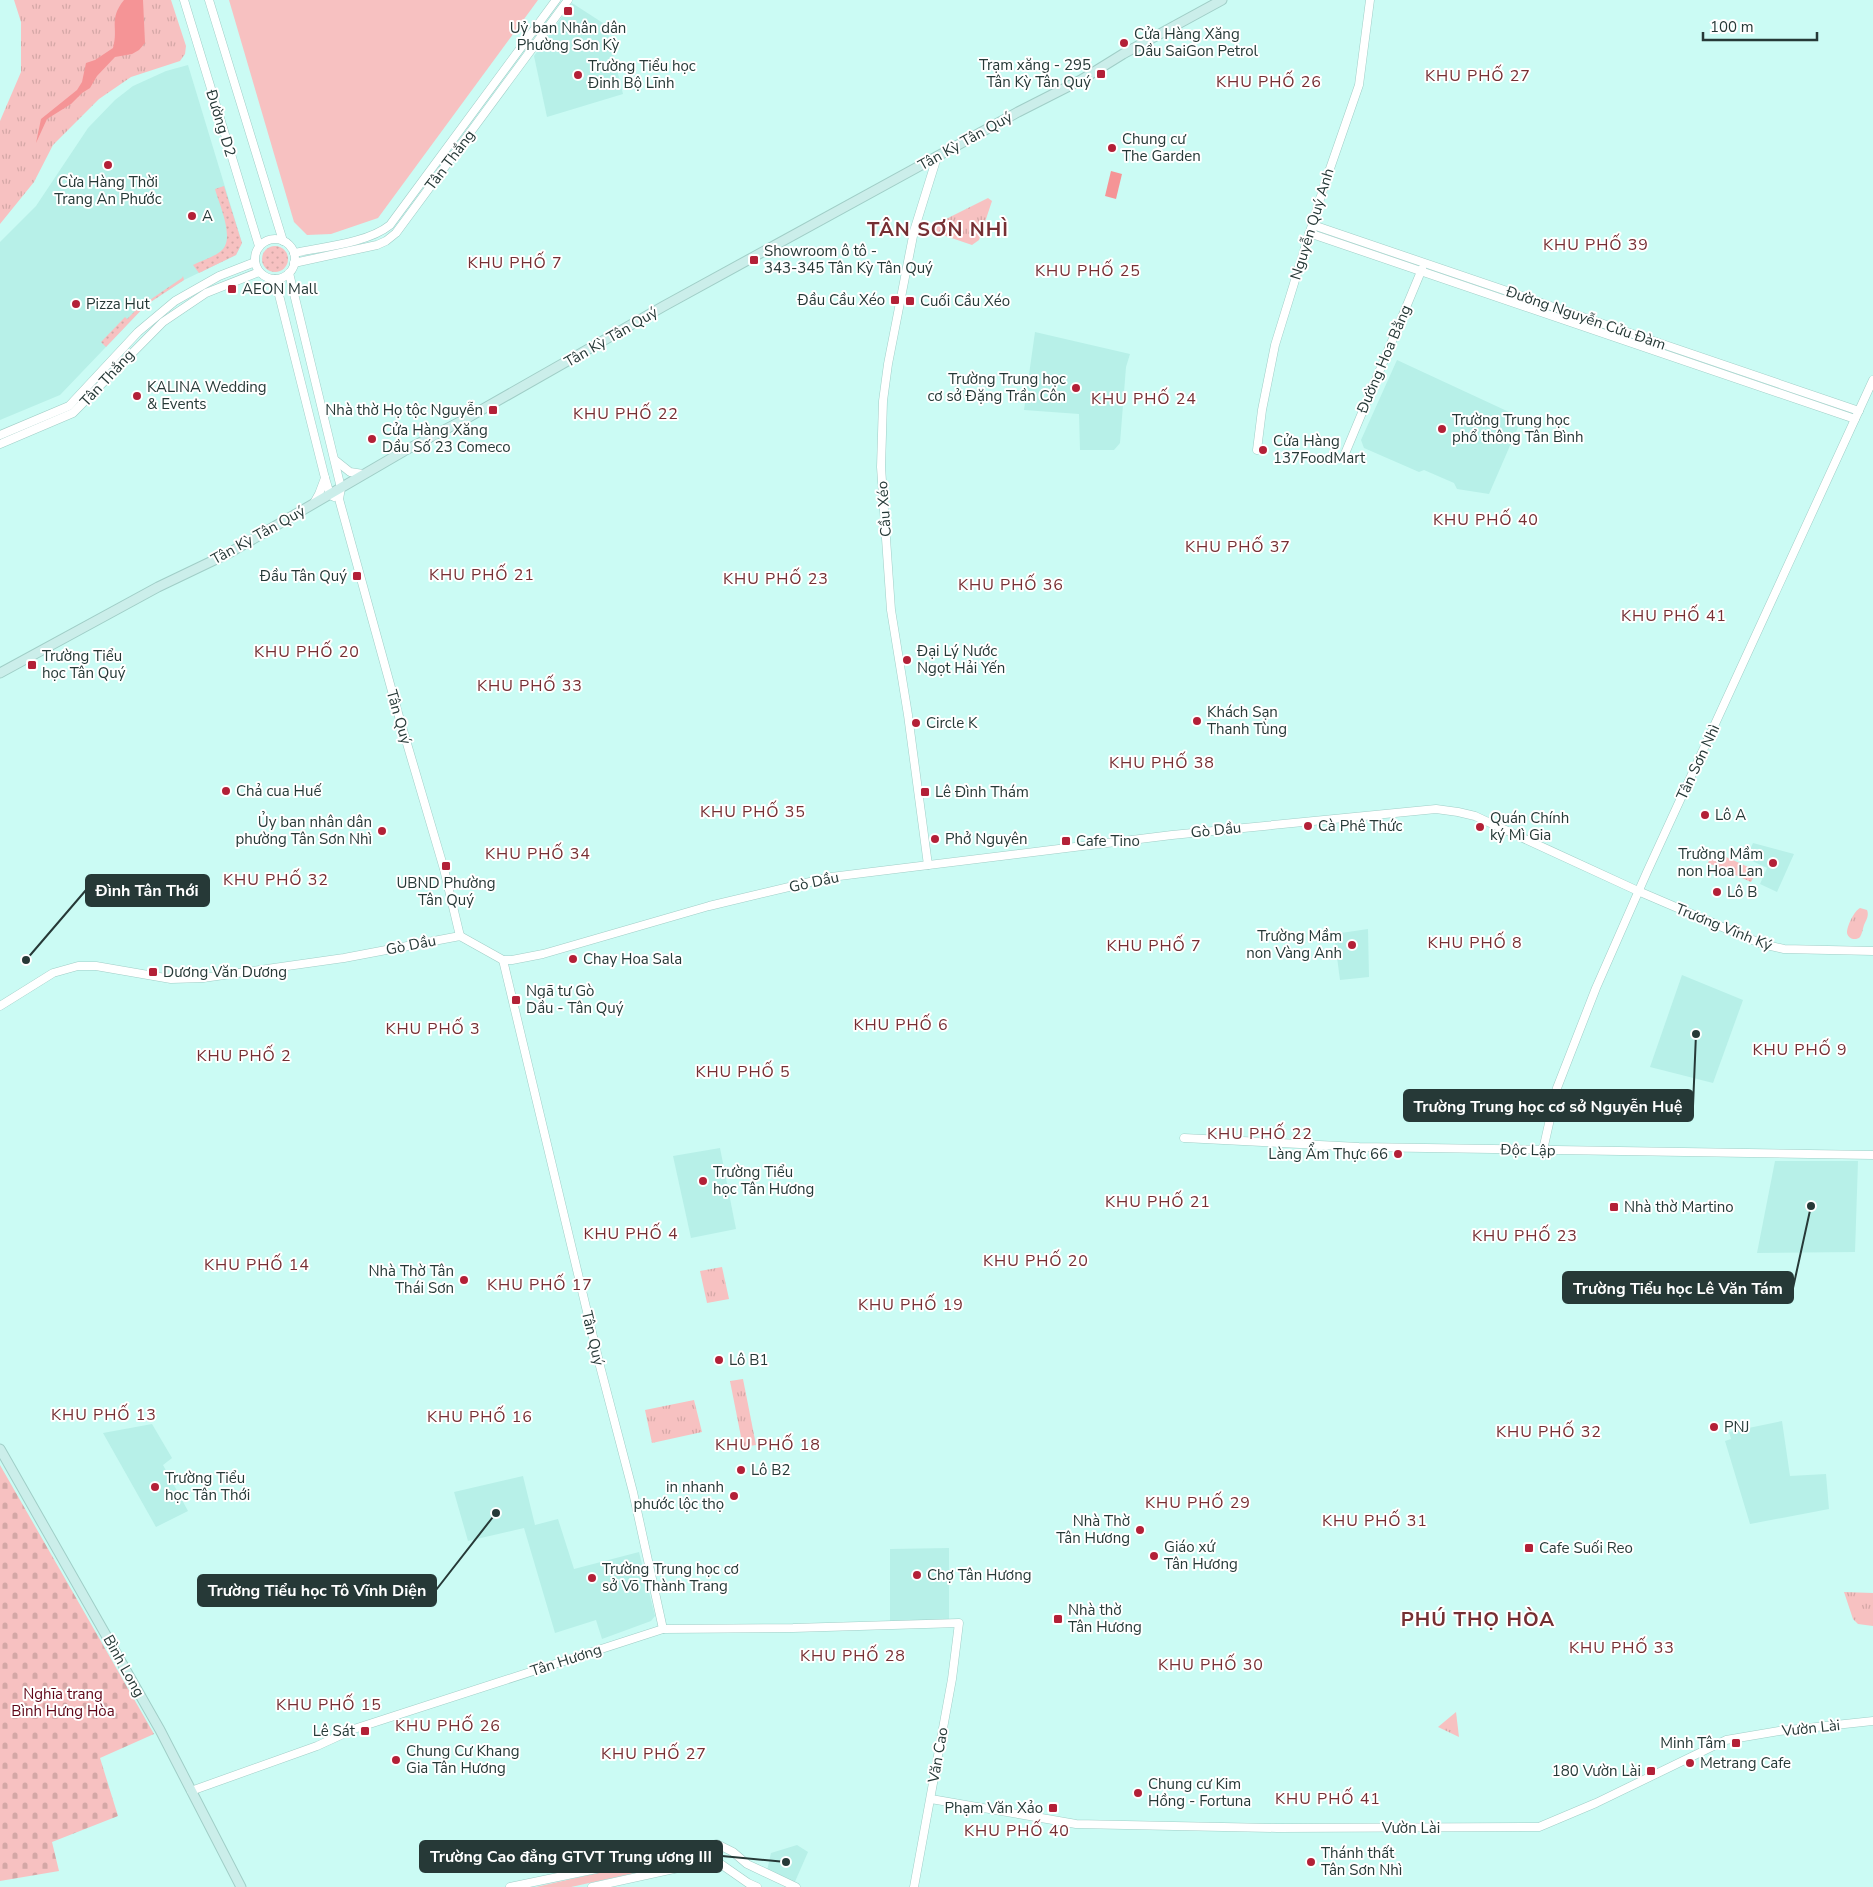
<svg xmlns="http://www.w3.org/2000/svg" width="1873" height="1887" viewBox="0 0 1873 1887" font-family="'Nunito Sans',sans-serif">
<defs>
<pattern id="cemetery-stones" width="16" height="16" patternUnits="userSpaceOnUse" patternTransform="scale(1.25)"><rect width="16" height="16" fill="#f7c1c1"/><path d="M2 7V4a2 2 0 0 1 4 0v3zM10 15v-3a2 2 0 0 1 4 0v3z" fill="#d4a7a6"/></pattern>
<pattern id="park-tufts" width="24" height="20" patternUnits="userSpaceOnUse" patternTransform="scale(1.25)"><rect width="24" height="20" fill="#f7c1c1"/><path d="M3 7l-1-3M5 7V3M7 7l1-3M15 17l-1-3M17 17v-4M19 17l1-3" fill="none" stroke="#d4a7a6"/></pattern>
<pattern id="garden-dots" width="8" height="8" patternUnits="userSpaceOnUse" patternTransform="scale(1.25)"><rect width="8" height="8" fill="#f7c1c1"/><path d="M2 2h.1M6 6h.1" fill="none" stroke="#d4a7a6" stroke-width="1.8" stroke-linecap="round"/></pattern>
</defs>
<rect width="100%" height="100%" fill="#cbfbf4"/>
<g fill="#b7f0e8">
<polygon points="572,3 606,25 623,94 547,117 534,56"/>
<polygon points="188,65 242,243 236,255 184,280 146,305 60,395 0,420 0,242 36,206 88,128 115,100 133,86 166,71"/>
<polygon points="1035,332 1130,354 1126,367 1120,443 1114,450 1080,450 1079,414 1024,410"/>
<polygon points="1397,360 1522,418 1489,494 1457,489 1454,483 1424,470 1419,472 1364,448 1361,440"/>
<polygon points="1753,843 1794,854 1777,892 1760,884 1767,868 1746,858"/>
<polygon points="1368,929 1369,977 1340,980 1334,934"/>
<polygon points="1682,975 1743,1000 1713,1083 1650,1067"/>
<polygon points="720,1148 736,1229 691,1238 673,1156"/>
<polygon points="1775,1161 1858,1161 1855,1252 1757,1253"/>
<polygon points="1782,1421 1790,1476 1826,1474 1829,1509 1750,1524 1725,1441 1731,1439 1729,1432"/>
<polygon points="152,1424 172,1458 163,1465 188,1511 156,1527 103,1433"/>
<polygon points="523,1476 535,1525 558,1519 574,1569 639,1552 655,1616 651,1621 602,1639 596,1620 555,1633 524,1528 468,1541 454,1492"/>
<polygon points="949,1548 949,1620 890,1622 890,1549"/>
<polygon points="797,1845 808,1852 794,1884 767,1871 771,1853"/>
</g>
<g fill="#f7c1c1">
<polygon points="229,0 538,0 378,218 331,234 307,235 294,222"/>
<polygon points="713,1847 716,1855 571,1887 536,1887"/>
</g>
<polygon fill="url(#cemetery-stones)" points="0,1465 154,1734 100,1758 118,1816 52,1842 59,1871 0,1881"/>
<g fill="url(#park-tufts)">
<polygon points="14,0 171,0 186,46 185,54 180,61 131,77 99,99 53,145 34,182 0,224 0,121 21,72 21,22"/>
<polygon points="988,198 992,201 979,240 972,245 931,231 930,227"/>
<polygon points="1713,851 1757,871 1751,882 1708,863"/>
<path d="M1860 908 1867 910C1869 915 1867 919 1864 925 1863 928 1862 934 1860 937 1856 941 1848 939 1847 933 1847 926 1854 911 1860 908Z"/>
<polygon points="722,1267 729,1299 707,1303 700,1271"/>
<polygon points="743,1379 756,1445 743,1447 730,1381"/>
<polygon points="694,1400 702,1432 652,1443 645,1410"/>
<polygon points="1844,1592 1873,1593 1873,1626 1858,1624 1853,1619"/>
<polygon points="1456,1712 1459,1737 1438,1727"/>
</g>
<g fill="url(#garden-dots)">
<path d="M224 186 242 243 236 255 199 273 193 265C202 260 215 257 222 250 235 238 219 204 215 189Z"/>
<circle cx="275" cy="259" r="13"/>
<polygon points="183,276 184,280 146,305 106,347 101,342 125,317 127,319 138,308 182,278"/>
</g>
<g fill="#f59496">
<path d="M124 0H143L145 43 139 50 132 54 115 57 97 76 90 88 82 93 71 104 47 119 36 143 41 119 77 90 82 82 86 63 95 60 113 48C119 27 108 20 124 0Z"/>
<polygon points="1111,171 1122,174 1116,199 1105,196"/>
</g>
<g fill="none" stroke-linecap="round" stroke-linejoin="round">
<defs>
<g id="tertiary">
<polyline points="184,0 259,246"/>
<polyline points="209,0 283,241"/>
<polyline points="1313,225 1859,411"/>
<polyline points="1309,233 1855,419"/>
<circle cx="275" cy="259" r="20"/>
<path d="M294 253C322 247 368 243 390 225L556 0"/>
<polyline points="294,263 377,245 386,241 396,233 568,0"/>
<polyline points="289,273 341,488 339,499 398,713 444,869 460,936"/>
<polyline points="275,279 325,478 330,495 334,497"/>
<polyline points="0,435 69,406 138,332 175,301 219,276 255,262"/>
<polyline points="0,444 73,413 163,322 206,293 259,272"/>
<polyline points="1257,450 1262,410 1275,345 1325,183 1359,85 1370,0"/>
<polyline points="1344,456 1422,269"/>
<polyline points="335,460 350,472 363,474"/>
<polyline points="314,503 319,494 325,478"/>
<polyline points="928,865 908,715 891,610 881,467 883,401 888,364 914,231 937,157"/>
<polyline points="503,960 600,1366 633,1492 663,1629"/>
<polyline points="0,1006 53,973 78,966 96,966 171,979 203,978 344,958 460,936 503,960 512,960 543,954 709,906 831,877 1172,835 1436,809 1458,812 1475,816 1638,891 1762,944 1784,949 1873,951"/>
<polyline points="1184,1138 1359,1147 1873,1155"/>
<polyline points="1543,1150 1557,1088 1596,988 1647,872 1873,380"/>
<polyline points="191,1791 317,1746 354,1729 663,1629 793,1628 959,1623 952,1679 914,1887"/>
<polyline points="931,1799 1076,1824 1277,1828 1539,1827 1596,1803 1726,1740 1779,1731 1873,1721"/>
<polyline points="510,1887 717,1844 733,1852 747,1864 796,1887"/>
<polyline points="592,1887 715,1860 748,1883 757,1887"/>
</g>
<g id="secondary">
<polyline points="0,673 158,587 229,553 404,451 469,417 664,306 1018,112 1081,80 1123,54 1222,0"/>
<polyline points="0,1449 160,1730 241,1887"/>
</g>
</defs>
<use href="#tertiary" stroke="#a0cec7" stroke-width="9"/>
<use href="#secondary" stroke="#a0cec7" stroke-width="11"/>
<use href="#tertiary" stroke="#fff" stroke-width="8"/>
<use href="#secondary" stroke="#cbeeea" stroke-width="9"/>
</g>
<g fill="#b32037" stroke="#fff" stroke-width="2">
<rect x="563" y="6" width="10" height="10" rx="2.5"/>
<circle cx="1124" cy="43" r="5"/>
<rect x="1096" y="69" width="10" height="10" rx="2.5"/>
<circle cx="578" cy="75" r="5"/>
<circle cx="1112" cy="148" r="5"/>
<circle cx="108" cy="165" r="5"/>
<circle cx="192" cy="216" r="5"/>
<rect x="749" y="255" width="10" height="10" rx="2.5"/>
<rect x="227" y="284" width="10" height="10" rx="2.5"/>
<rect x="890" y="295" width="10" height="10" rx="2.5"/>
<rect x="905" y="296" width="10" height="10" rx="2.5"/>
<circle cx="76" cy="304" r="5"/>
<circle cx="1076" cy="388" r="5"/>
<circle cx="137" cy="396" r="5"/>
<rect x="488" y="405" width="10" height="10" rx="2.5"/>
<circle cx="1442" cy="429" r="5"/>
<circle cx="372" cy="439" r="5"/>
<circle cx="1263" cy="450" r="5"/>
<rect x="352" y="571" width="10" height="10" rx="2.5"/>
<circle cx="907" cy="660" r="5"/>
<rect x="27" y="660" width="10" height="10" rx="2.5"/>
<circle cx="1197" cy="721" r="5"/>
<circle cx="916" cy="723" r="5"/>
<circle cx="226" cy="791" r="5"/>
<rect x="920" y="787" width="10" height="10" rx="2.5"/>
<circle cx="1705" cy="815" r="5"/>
<circle cx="1308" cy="826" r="5"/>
<circle cx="1480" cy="827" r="5"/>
<circle cx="382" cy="831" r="5"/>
<circle cx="935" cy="839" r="5"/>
<rect x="1061" y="836" width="10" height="10" rx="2.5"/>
<circle cx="1773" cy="863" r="5"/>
<rect x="441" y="861" width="10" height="10" rx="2.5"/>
<circle cx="1717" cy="892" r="5"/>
<circle cx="1352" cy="945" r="5"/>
<circle cx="573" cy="959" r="5"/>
<rect x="148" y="967" width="10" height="10" rx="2.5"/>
<rect x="511" y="995" width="10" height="10" rx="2.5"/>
<circle cx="1398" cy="1154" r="5"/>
<circle cx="703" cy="1181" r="5"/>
<rect x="1609" y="1202" width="10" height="10" rx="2.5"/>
<circle cx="464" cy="1280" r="5"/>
<circle cx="719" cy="1360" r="5"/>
<circle cx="1714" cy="1427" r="5"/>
<circle cx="741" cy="1470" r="5"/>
<circle cx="155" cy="1487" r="5"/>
<circle cx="734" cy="1496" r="5"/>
<circle cx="1140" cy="1530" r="5"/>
<rect x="1524" y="1543" width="10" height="10" rx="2.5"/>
<circle cx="1154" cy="1556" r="5"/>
<circle cx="917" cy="1575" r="5"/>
<circle cx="592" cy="1578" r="5"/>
<rect x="1053" y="1614" width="10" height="10" rx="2.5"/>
<rect x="360" y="1726" width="10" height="10" rx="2.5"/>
<rect x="1731" y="1738" width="10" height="10" rx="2.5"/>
<circle cx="396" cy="1760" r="5"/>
<circle cx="1690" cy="1763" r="5"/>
<rect x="1646" y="1766" width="10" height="10" rx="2.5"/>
<circle cx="1138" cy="1793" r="5"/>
<rect x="1048" y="1803" width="10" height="10" rx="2.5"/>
<circle cx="1311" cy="1862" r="5"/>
</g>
<g text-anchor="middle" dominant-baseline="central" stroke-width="4" stroke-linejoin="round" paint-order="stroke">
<g font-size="15" fill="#263937" stroke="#fff" text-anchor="start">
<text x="568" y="28" text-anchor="middle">Uỷ ban Nhân dân<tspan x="568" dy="17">Phường Sơn Kỳ</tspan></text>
<text x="1134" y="34">Cửa Hàng Xăng<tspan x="1134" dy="17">Dầu SaiGon Petrol</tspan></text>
<text x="1091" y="65" text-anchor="end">Trạm xăng - 295<tspan x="1091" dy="17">Tân Kỳ Tân Quý</tspan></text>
<text x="588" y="66">Trường Tiểu học<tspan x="588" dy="17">Đinh Bộ Lĩnh</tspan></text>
<text x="1122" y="139">Chung cư<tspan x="1122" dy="17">The Garden</tspan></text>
<text x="108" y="182" text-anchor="middle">Cừa Hàng Thời<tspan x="108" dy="17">Trang An Phước</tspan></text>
<text x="202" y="216">A</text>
<text x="764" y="251">Showroom ô tô -<tspan x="764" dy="17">343-345 Tân Kỳ Tân Quý</tspan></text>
<text x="242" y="289">AEON Mall</text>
<text x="885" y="300" text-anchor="end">Đầu Cầu Xéo</text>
<text x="920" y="301">Cuối Cầu Xéo</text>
<text x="86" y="304">Pizza Hut</text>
<text x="1066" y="379" text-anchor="end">Trường Trung học<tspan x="1066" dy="17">cơ sở Đặng Trần Côn</tspan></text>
<text x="147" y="387">KALINA Wedding<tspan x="147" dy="17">&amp; Events</tspan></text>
<text x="483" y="410" text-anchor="end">Nhà thờ Họ tộc Nguyễn</text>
<text x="1452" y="420">Trường Trung học<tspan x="1452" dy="17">phổ thông Tân Bình</tspan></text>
<text x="382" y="430">Cửa Hàng Xăng<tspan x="382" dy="17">Dầu Số 23 Comeco</tspan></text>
<text x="1273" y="441">Cửa Hàng<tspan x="1273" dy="17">137FoodMart</tspan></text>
<text x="347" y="576" text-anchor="end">Đầu Tân Quý</text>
<text x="917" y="651">Đại Lý Nước<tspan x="917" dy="17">Ngọt Hải Yến</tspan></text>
<text x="42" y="656">Trường Tiểu<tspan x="42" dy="17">học Tân Quý</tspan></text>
<text x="1207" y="712">Khách Sạn<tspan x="1207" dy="17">Thanh Tùng</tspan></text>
<text x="926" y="723">Circle K</text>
<text x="236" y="791">Chả cua Huế</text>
<text x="935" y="792">Lê Đình Thám</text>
<text x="1715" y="815">Lô A</text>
<text x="1490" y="818">Quán Chính<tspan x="1490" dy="17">ký Mì Gia</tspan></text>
<text x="372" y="822" text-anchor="end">Ủy ban nhân dân<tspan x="372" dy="17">phường Tân Sơn Nhì</tspan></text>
<text x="1318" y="826">Cà Phê Thức</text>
<text x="945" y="839">Phở Nguyên</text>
<text x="1076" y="841">Cafe Tino</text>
<text x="1763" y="854" text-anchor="end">Trường Mầm<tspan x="1763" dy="17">non Hoa Lan</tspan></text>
<text x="446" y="883" text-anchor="middle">UBND Phường<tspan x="446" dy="17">Tân Quý</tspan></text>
<text x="1727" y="892">Lô B</text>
<text x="1342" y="936" text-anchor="end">Trường Mầm<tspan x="1342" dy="17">non Vàng Anh</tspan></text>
<text x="583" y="959">Chay Hoa Sala</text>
<text x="163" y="972">Dương Văn Dương</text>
<text x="526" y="991">Ngã tư Gò<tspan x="526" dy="17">Dầu - Tân Quý</tspan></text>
<text x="1388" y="1154" text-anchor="end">Làng Ẩm Thực 66</text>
<text x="713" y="1172">Trường Tiểu<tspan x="713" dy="17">học Tân Hương</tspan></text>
<text x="1624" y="1207">Nhà thờ Martino</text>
<text x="454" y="1271" text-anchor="end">Nhà Thờ Tân<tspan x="454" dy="17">Thái Sơn</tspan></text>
<text x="729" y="1360">Lô B1</text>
<text x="1724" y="1427">PNJ</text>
<text x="751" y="1470">Lô B2</text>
<text x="165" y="1478">Trường Tiểu<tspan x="165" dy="17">học Tân Thới</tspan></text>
<text x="724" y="1487" text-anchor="end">in nhanh<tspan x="724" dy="17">phước lộc thọ</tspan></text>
<text x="1130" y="1521" text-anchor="end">Nhà Thờ<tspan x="1130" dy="17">Tân Hương</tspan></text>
<text x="1164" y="1547">Giáo xứ<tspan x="1164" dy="17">Tân Hương</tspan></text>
<text x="1539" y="1548">Cafe Suối Reo</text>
<text x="602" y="1569">Trường Trung học cơ<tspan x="602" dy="17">sở Võ Thành Trang</tspan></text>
<text x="927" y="1575">Chợ Tân Hương</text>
<text x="1068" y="1610">Nhà thờ<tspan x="1068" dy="17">Tân Hương</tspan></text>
<text x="355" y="1731" text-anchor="end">Lê Sát</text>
<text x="1726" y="1743" text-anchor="end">Minh Tâm</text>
<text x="406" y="1751">Chung Cư Khang<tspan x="406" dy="17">Gia Tân Hương</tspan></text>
<text x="1700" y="1763">Metrang Cafe</text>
<text x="1641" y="1771" text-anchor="end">180 Vườn Lài</text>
<text x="1148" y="1784">Chung cư Kim<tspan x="1148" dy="17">Hồng - Fortuna</tspan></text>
<text x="1043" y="1808" text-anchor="end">Phạm Văn Xảo</text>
<text x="1321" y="1853">Thánh thất<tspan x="1321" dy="17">Tân Sơn Nhì</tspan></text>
</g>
<g font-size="15" fill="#263937" stroke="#fff">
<text transform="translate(221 123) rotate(73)">Đường D2</text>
<text transform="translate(965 141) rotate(-29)">Tân Kỳ Tân Quý</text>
<text transform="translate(450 160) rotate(-53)">Tân Thắng</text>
<text transform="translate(1312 224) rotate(-73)">Nguyễn Quý Anh</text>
<text transform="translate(1586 318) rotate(19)">Đường Nguyễn Cửu Đàm</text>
<text transform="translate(611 337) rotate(-30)">Tân Kỳ Tân Quý</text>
<text transform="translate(1384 359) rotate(-67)">Đường Hoa Bằng</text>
<text transform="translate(107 378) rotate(-47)">Tân Thắng</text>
<text transform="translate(884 509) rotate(-94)">Cầu Xéo</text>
<text transform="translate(258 535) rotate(-29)">Tân Kỳ Tân Quý</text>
<text transform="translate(399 717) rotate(74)">Tân Quý</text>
<text transform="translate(1698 762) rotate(-65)">Tân Sơn Nhì</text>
<text transform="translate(1216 830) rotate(-6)">Gò Dầu</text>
<text transform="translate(814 882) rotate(-12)">Gò Dầu</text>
<text transform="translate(1724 927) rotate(22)">Trương Vĩnh Ký</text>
<text transform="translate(411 945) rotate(-11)">Gò Dầu</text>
<text transform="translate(1528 1150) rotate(1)">Độc Lập</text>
<text transform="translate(593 1338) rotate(77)">Tân Quý</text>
<text transform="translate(566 1660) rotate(-18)">Tân Hương</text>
<text transform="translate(124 1666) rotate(61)">Bình Long</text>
<text transform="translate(1811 1728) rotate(-6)">Vườn Lài</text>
<text transform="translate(938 1755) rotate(-80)">Văn Cao</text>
<text x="1411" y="1828">Vườn Lài</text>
</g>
<g font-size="15" fill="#5e0516" stroke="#fff">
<text x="63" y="1694">Nghĩa trang<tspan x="63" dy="17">Bình Hưng Hòa</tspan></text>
</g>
<g font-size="16" letter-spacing="1" fill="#762f33" stroke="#fff">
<text x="1478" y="76">KHU PHỐ 27</text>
<text x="1269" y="82">KHU PHỐ 26</text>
<text x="1596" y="245">KHU PHỐ 39</text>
<text x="515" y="263">KHU PHỐ 7</text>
<text x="1088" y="271">KHU PHỐ 25</text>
<text x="1144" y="399">KHU PHỐ 24</text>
<text x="626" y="414">KHU PHỐ 22</text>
<text x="1486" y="520">KHU PHỐ 40</text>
<text x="1238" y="547">KHU PHỐ 37</text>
<text x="482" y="575">KHU PHỐ 21</text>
<text x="776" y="579">KHU PHỐ 23</text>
<text x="1011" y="585">KHU PHỐ 36</text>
<text x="1674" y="616">KHU PHỐ 41</text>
<text x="307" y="652">KHU PHỐ 20</text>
<text x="530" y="686">KHU PHỐ 33</text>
<text x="1162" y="763">KHU PHỐ 38</text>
<text x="753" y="812">KHU PHỐ 35</text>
<text x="538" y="854">KHU PHỐ 34</text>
<text x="276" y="880">KHU PHỐ 32</text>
<text x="1475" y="943">KHU PHỐ 8</text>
<text x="1154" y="946">KHU PHỐ 7</text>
<text x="901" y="1025">KHU PHỐ 6</text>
<text x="433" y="1029">KHU PHỐ 3</text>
<text x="1800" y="1050">KHU PHỐ 9</text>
<text x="244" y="1056">KHU PHỐ 2</text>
<text x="743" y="1072">KHU PHỐ 5</text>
<text x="1260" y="1134">KHU PHỐ 22</text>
<text x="1158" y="1202">KHU PHỐ 21</text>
<text x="631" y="1234">KHU PHỐ 4</text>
<text x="1525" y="1236">KHU PHỐ 23</text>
<text x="1036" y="1261">KHU PHỐ 20</text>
<text x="257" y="1265">KHU PHỐ 14</text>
<text x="540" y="1285">KHU PHỐ 17</text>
<text x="911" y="1305">KHU PHỐ 19</text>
<text x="104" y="1415">KHU PHỐ 13</text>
<text x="480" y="1417">KHU PHỐ 16</text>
<text x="1549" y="1432">KHU PHỐ 32</text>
<text x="768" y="1445">KHU PHỐ 18</text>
<text x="1198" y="1503">KHU PHỐ 29</text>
<text x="1375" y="1521">KHU PHỐ 31</text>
<text x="1622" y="1648">KHU PHỐ 33</text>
<text x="853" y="1656">KHU PHỐ 28</text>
<text x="1211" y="1665">KHU PHỐ 30</text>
<text x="329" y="1705">KHU PHỐ 15</text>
<text x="448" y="1726">KHU PHỐ 26</text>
<text x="654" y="1754">KHU PHỐ 27</text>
<text x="1328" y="1799">KHU PHỐ 41</text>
<text x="1017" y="1831">KHU PHỐ 40</text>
</g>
<g font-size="20" font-weight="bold" letter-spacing="1" fill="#762f33" stroke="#fff">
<text x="938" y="229">TÂN SƠN NHÌ</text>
<text x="1478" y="1619">PHÚ THỌ HÒA</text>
</g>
</g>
<path fill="none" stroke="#263937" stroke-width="2" d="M26 960L86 890M1696 1034L1693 1106M1811 1206L1793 1288M496 1513L436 1590M786 1862L722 1856"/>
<g fill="#263937" stroke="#fff" stroke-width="2">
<circle cx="26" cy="960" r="5"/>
<circle cx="1696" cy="1034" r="5"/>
<circle cx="1811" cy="1206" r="5"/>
<circle cx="496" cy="1513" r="5"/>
<circle cx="786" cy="1862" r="5"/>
</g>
<g fill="#263937" stroke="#263937" stroke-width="2">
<rect x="86" y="875" width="123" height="31" rx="5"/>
<rect x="1404" y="1090" width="289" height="31" rx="5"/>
<rect x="1563" y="1272" width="230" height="31" rx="5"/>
<rect x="198" y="1575" width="238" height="31" rx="5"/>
<rect x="420" y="1841" width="302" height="31" rx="5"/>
</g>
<g font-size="16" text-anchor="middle" font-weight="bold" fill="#fff">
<text x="147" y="896">Đình Tân Thới</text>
<text x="1548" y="1112">Trường Trung học cơ sở Nguyễn Huệ</text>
<text x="1678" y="1294">Trường Tiểu học Lê Văn Tám</text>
<text x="317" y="1596">Trường Tiểu học Tô Vĩnh Diện</text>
<text x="571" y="1862">Trường Cao đẳng GTVT Trung ương III</text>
</g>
<path d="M1703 32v8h114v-8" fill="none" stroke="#263937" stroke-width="2.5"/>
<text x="1710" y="32" font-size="15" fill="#263937" stroke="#ffffff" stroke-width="4" paint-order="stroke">100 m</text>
</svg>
